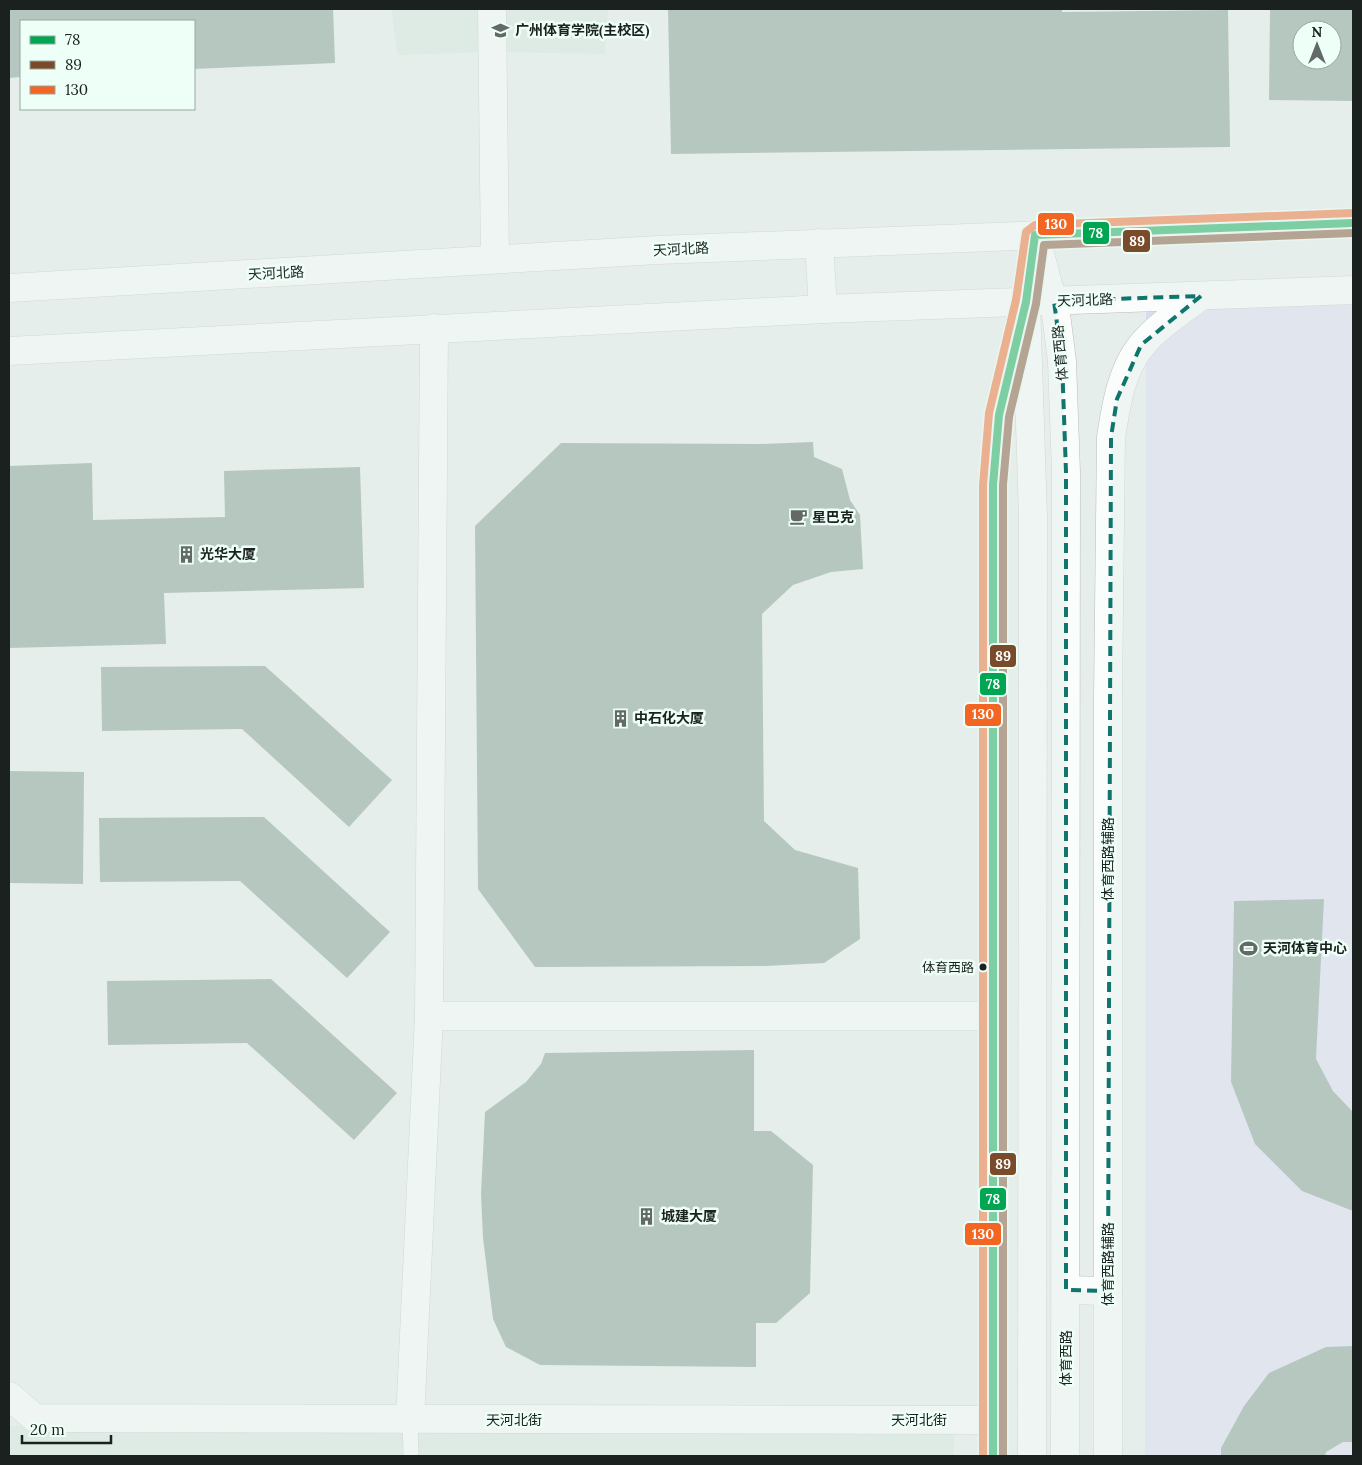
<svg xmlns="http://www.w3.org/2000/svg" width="1362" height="1465" viewBox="0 0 1362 1465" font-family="Lora,'Noto Sans SC',serif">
<rect width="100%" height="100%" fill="#e5eeea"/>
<g fill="#d4e7df">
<polygon points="391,9 608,9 605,54 493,52 398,55"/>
<polygon points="9,1426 954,1433 954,1456 9,1456"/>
</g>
<polygon fill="#dbdbf4" points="1353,283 1353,1456 1145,1456 1146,289"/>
<g fill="#7c978f" fill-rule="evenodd">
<polygon points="9,9 333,9 335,63 194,69 194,21 21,21 21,77 9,78"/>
<polygon points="668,9 1062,9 1062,12 1228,10 1230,147 671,154"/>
<path d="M1270 9H1353V101L1269 100ZM1302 30H1332V60H1302Z"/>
<polygon points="813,442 814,457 842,469 850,500 860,515 863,569 831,572 793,585 762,614 764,821 795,850 858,868 860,939 824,963 766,966 535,967 478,889 475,526 561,443 760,444"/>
<polygon points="92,463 93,520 225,517 224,471 360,467 364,588 164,593 166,644 9,648 9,466"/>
<polygon points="265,666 392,780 349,827 242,729 102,731 101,667"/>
<polygon points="9,771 84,772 83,884 9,883"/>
<polygon points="264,817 390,932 347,978 240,881 100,882 99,818"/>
<polygon points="1324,899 1316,1059 1333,1091 1353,1112 1353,1211 1302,1191 1255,1144 1231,1082 1234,901"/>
<polygon points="271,979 397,1093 354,1140 247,1043 108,1045 107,981"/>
<polygon points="754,1050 754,1131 771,1131 813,1165 810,1293 776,1323 756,1323 756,1367 540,1365 506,1347 493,1319 483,1238 481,1194 485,1112 526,1082 541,1064 545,1053"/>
<polygon points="1353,1346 1353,1442 1343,1442 1326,1452 1325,1456 1221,1456 1221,1448 1244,1406 1269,1373 1326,1347"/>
</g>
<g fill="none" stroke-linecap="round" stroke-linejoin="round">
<defs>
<polyline id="lane" points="410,1420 411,1456"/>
<g id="street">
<polyline points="492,9 495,259"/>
<polyline points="429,1016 991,1016"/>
<polyline points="1066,1290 1108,1291"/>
<polyline points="9,1396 35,1418 993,1420"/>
<polyline points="410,1420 429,1016 434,328"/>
<polyline points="993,1456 993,485 999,415 1023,316"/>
<path d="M1108 1456V695L1111 437C1116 406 1121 371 1141 346 1157 326 1181 311 1201 296"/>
</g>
<g id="secondary">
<polyline points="1035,235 1056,314 1062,361 1066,472 1065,1456"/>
<polyline points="1032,1456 1033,516 1026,302 1034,244"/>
</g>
<g id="primary">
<polyline points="819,243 823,309"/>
<polyline points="9,288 658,250 1353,223"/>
<polyline points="9,351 823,309 1353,290"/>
</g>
</defs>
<use href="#lane" stroke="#b8bfbc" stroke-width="16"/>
<use href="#street" stroke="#b8bfbc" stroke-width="29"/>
<use href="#secondary" stroke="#b8bfbc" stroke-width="29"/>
<use href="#primary" stroke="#b8bfbc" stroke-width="29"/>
<use href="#lane" stroke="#fbfcfc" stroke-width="15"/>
<use href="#street" stroke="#fbfcfc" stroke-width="28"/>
<use href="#secondary" stroke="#fbfcfc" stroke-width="28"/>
<use href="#primary" stroke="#fbfcfc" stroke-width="28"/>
<defs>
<polyline id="bus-1" points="993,1456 993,485 999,415 1026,302 1035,235 1353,223"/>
<polyline id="bus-2" points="1003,1456 1003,485 1009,417 1036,304 1044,245 1353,233"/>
<polyline id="bus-3" points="983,1456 983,485 989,413 1016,300 1026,232 1035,225 1353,213"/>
</defs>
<use href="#bus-1" stroke="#eefff8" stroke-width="11"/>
<use href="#bus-2" stroke="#eefff8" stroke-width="11"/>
<use href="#bus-3" stroke="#eefff8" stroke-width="11"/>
<use href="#bus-1" stroke="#00a651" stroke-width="8"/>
<use href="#bus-2" stroke="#7a4b2a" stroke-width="8"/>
<use href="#bus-3" stroke="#f26522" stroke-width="8"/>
</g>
<path d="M0 0H1362V1465H0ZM1201 296 1141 345 1117 399 1111 437 1108 1291 1066 1290V472L1062 361 1054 301Z" fill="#e5eeea" fill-opacity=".55" fill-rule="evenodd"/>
<path fill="none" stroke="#0f766e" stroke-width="4" stroke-dasharray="10 6" stroke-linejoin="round" d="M1201 296 1141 345 1117 399 1111 437 1108 1291 1066 1290V472L1062 361 1054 301Z"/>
<defs>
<symbol id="university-bare" viewBox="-9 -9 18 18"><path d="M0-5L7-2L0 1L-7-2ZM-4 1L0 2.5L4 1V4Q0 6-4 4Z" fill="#626966" stroke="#eefff8" stroke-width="2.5" paint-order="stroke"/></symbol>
<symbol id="cafe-bare" viewBox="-9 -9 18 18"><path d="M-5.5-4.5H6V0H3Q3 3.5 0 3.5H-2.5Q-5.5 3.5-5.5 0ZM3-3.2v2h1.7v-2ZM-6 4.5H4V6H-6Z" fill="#626966" stroke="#eefff8" stroke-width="2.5" paint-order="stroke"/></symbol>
<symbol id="building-bare" viewBox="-9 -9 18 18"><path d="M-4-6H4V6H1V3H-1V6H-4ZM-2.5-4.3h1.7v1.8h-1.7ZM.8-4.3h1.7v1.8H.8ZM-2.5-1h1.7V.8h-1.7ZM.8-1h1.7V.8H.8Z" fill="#626966" stroke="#eefff8" stroke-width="2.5" paint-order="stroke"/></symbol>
<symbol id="stadium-bare" viewBox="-9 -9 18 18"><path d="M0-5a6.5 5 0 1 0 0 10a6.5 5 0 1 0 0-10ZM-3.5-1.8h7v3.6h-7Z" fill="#626966" stroke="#eefff8" stroke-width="2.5" paint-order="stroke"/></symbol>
</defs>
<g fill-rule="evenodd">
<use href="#university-bare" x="488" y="18" width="25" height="25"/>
<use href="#cafe-bare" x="786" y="504" width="25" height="25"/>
<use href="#building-bare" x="174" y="542" width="25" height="25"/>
<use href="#building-bare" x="608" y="706" width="25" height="25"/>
<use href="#stadium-bare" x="1236" y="936" width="25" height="25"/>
<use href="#building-bare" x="634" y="1204" width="25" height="25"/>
</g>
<circle fill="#1b211f" stroke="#eefff8" stroke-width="2" cx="983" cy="967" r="4.5"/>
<g text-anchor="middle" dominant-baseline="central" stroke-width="5" stroke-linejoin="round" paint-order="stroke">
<g font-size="13" fill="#1b211f" stroke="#eefff8" text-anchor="end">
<text x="974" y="967">体育西路</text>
</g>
<g font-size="14" font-weight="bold" fill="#1b211f" stroke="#eefff8" text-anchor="start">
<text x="515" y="30">广州体育学院(主校区)</text>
<text x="812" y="517">星巴克</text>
<text x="200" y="554">光华大厦</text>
<text x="634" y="718">中石化大厦</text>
<text x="1263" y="948">天河体育中心</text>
<text x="661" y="1216">城建大厦</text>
</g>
<g font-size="14" fill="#1b211f" stroke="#eefff8">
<text transform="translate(681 249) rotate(-3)">天河北路</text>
<text transform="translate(276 273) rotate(-3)">天河北路</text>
<text transform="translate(1085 300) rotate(-2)">天河北路</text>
<text transform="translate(1060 353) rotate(-95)">体育西路</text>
<text transform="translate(1108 859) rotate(-90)">体育西路辅路</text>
<text transform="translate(1108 1264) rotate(-90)">体育西路辅路</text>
<text transform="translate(1066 1358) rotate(-90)">体育西路</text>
<text x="514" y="1420">天河北街</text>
<text x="919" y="1420">天河北街</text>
</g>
</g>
<g stroke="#eefff8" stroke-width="2">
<rect x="1037" y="212" width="38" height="24" rx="5" fill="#f26522"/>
<rect x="1082" y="221" width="28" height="24" rx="5" fill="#00a651"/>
<rect x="1122" y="229" width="29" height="24" rx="5" fill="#7a4b2a"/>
<rect x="989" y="644" width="28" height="24" rx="5" fill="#7a4b2a"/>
<rect x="979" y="672" width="28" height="24" rx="5" fill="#00a651"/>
<rect x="964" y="703" width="38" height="24" rx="5" fill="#f26522"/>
<rect x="989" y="1152" width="28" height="24" rx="5" fill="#7a4b2a"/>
<rect x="979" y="1187" width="28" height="24" rx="5" fill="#00a651"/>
<rect x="964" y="1222" width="38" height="24" rx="5" fill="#f26522"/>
</g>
<g font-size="14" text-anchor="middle" font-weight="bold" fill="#fff">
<text x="1056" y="229">130</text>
<text x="1096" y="238">78</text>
<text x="1137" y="246">89</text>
<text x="1003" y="661">89</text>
<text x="993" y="689">78</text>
<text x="983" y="719">130</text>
<text x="1003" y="1169">89</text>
<text x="993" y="1204">78</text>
<text x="983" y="1239">130</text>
</g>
<rect width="1362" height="1465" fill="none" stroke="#1b211f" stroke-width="20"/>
<rect x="20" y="20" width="175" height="90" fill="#eefff8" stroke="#9aa6a1"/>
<rect x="30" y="36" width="25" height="8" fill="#00a651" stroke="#9aa6a1"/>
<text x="65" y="45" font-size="15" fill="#1b211f">78</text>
<rect x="30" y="61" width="25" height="8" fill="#7a4b2a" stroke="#9aa6a1"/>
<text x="65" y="70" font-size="15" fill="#1b211f">89</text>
<rect x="30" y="86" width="25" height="8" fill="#f26522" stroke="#9aa6a1"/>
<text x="65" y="95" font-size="15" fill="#1b211f">130</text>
<g transform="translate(1317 45)"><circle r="24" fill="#eefff8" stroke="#9aa6a1"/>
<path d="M0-4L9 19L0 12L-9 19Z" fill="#626966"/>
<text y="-8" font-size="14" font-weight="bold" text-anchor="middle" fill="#1b211f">N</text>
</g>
<path d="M22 1435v8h89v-8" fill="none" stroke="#1b211f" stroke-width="2.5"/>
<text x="30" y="1435" font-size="15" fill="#1b211f" stroke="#eefff8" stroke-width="4" paint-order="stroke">20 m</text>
</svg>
